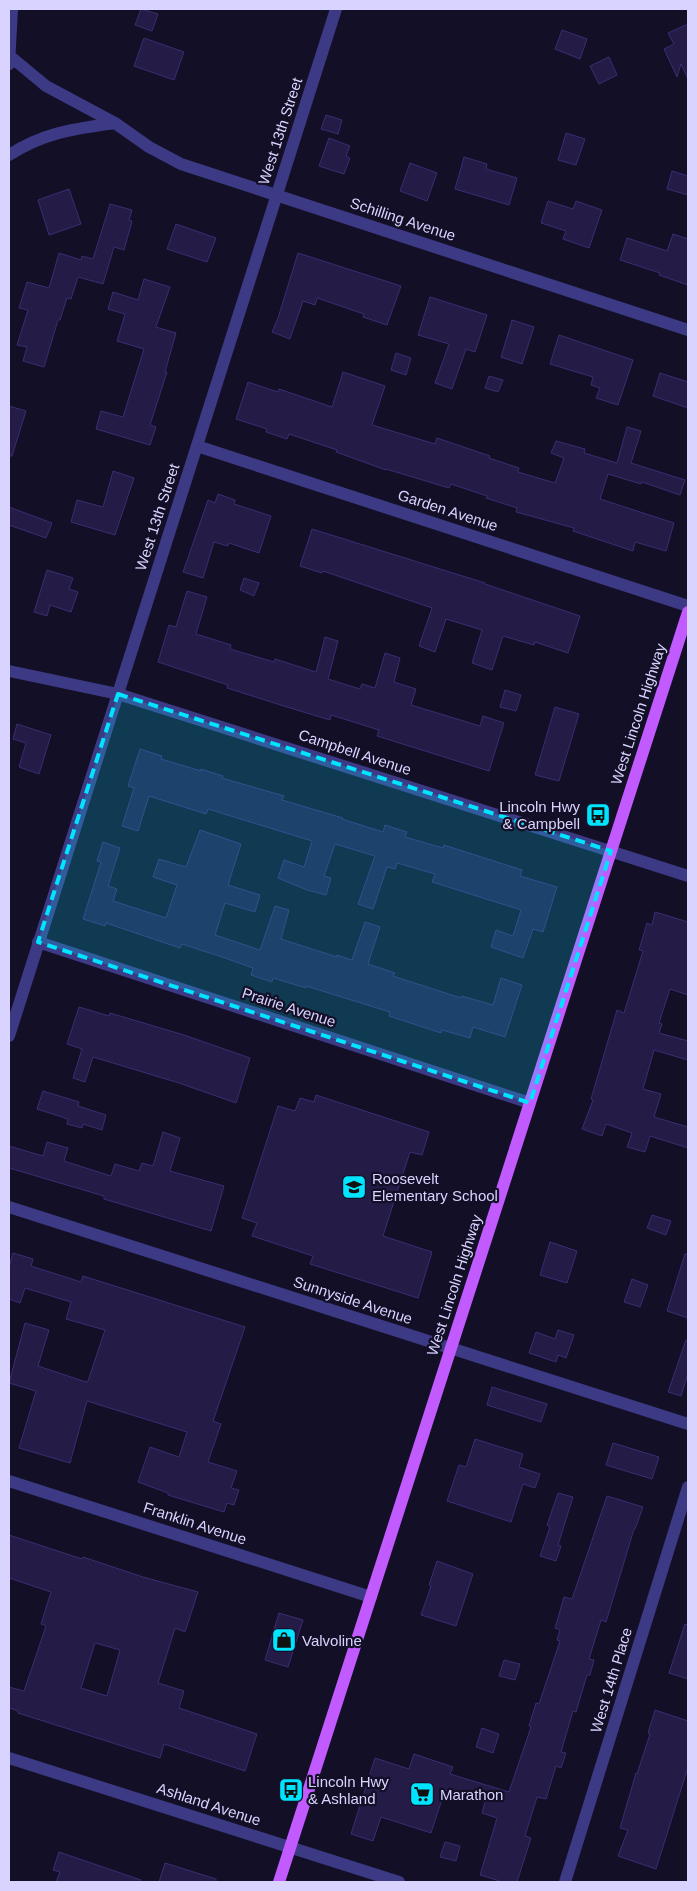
<svg xmlns="http://www.w3.org/2000/svg" width="697" height="1891" viewBox="0 0 697 1891" font-family="Helvetica,sans-serif">
<rect width="100%" height="100%" fill="#130f26"/>
<g fill="#241b47" stroke="#3b2d73" fill-rule="evenodd">
<polygon points="141,9 158,14 152,31 135,25"/>
<polygon points="688,24 688,79 681,64 677,77 664,49 674,44 668,33"/>
<polygon points="562,30 587,39 580,59 555,49"/>
<polygon points="144,38 184,52 174,80 134,66"/>
<polygon points="609,57 617,75 599,84 590,66"/>
<polygon points="326,115 342,120 338,134 321,129"/>
<polygon points="566,133 585,139 576,165 558,160"/>
<polygon points="329,138 350,146 346,156 350,158 344,174 319,166"/>
<polygon points="464,157 487,164 486,169 517,178 509,205 455,189"/>
<polygon points="410,163 437,173 427,201 400,191"/>
<polygon points="672,171 688,176 688,195 667,189"/>
<polygon points="69,189 81,224 49,235 38,200"/>
<polygon points="548,201 573,209 576,201 602,210 589,248 563,239 566,231 541,223"/>
<polygon points="110,204 132,210 129,220 132,221 124,250 114,247 103,284 78,277 71,299 67,298 60,320 58,320 44,367 23,361 27,347 17,345 28,310 19,308 27,282 49,288 59,253 81,260 82,256 93,259"/>
<polygon points="176,224 216,238 207,262 167,249"/>
<polygon points="673,234 688,239 688,285 659,275 660,273 620,260 627,238 667,251"/>
<polygon points="298,253 401,286 387,325 363,317 364,314 317,298 315,305 303,301 290,339 272,332 278,318"/>
<polygon points="144,279 170,287 156,327 176,333 165,372 167,372 150,425 156,427 150,445 96,429 101,411 123,417 144,349 117,341 125,314 108,309 113,292 138,300"/>
<polygon points="430,297 487,315 475,352 466,349 452,389 435,383 449,344 418,335"/>
<polygon points="512,320 534,327 522,364 501,357"/>
<polygon points="559,335 633,360 618,405 596,398 600,388 591,385 593,377 550,364"/>
<polygon points="396,353 411,358 406,375 391,370"/>
<polygon points="343,372 385,386 372,425 435,444 437,438 490,456 489,458 519,468 518,472 555,483 564,458 551,453 556,441 585,449 584,453 617,463 627,427 641,431 631,463 685,480 680,495 642,482 641,484 608,474 600,499 674,523 666,551 635,542 633,551 573,531 574,528 516,512 517,508 486,498 487,496 451,484 449,488 386,469 386,470 336,452 337,450 289,434 287,439 266,432 267,429 236,419 248,382 278,392 279,389 332,407"/>
<polygon points="660,373 688,382 688,408 653,396"/>
<polygon points="489,376 503,380 498,392 485,388"/>
<polygon points="9,406 26,411 12,456 9,456"/>
<polygon points="113,471 134,478 115,535 71,522 77,500 103,507"/>
<polygon points="218,494 235,500 234,504 271,516 259,553 229,543 228,546 214,542 203,578 183,572 208,500 215,503"/>
<polygon points="9,507 52,523 46,538 9,525"/>
<polygon points="312,529 485,583 485,584 580,616 568,653 535,642 534,645 503,636 492,670 472,663 482,630 446,619 435,652 419,646 432,608 323,571 322,573 300,566"/>
<polygon points="47,570 73,578 69,589 78,592 71,612 50,605 47,616 34,612"/>
<polygon points="244,578 259,583 254,596 240,590"/>
<polygon points="187,591 207,597 196,634 231,645 230,649 274,662 275,659 316,672 325,637 338,641 328,679 360,689 362,684 375,688 385,653 400,658 394,682 416,689 411,705 480,726 483,716 504,723 489,771 377,736 379,730 331,715 330,720 287,707 227,688 228,685 158,662 169,625 176,627"/>
<polygon points="505,690 521,695 516,711 500,707"/>
<polygon points="555,707 579,714 559,781 535,775"/>
<polygon points="17,724 51,735 39,774 19,767 26,743 13,739"/>
<polygon points="140,749 162,756 161,759 201,771 201,769 223,776 222,778 284,796 282,800 343,818 342,819 383,832 385,825 407,832 405,837 443,848 444,845 522,870 520,876 557,887 543,932 533,929 523,958 491,947 496,930 513,936 521,910 432,882 435,874 397,863 395,869 387,867 373,909 358,904 375,856 335,844 324,876 331,878 326,895 307,890 278,878 284,860 304,867 312,841 208,809 206,814 149,796 138,831 122,826 134,788 128,786"/>
<polygon points="200,830 241,844 228,885 260,895 255,912 225,903 215,935 260,950 275,906 289,910 281,939 337,957 337,955 352,960 365,922 380,927 368,964 395,973 393,976 461,998 462,996 493,1005 501,978 522,985 505,1037 473,1027 470,1038 442,1030 441,1033 389,1016 390,1012 306,986 306,988 273,978 272,982 251,975 253,968 225,958 182,944 180,948 106,923 105,926 83,919 101,862 97,861 103,842 120,848 108,886 117,889 113,901 166,918 177,885 153,877 159,859 186,867"/>
<polygon points="655,912 688,922 688,995 670,989 659,1023 662,1024 659,1033 688,1041 688,1060 654,1050 643,1089 661,1094 654,1117 688,1127 688,1148 650,1136 645,1152 627,1147 632,1133 606,1124 602,1136 582,1129 593,1100 591,1099 617,1010 624,1013 643,951 639,950 647,923 652,925"/>
<polygon points="79,1007 109,1016 110,1013 184,1035 250,1058 236,1103 179,1083 93,1057 85,1082 73,1078 82,1049 67,1044"/>
<polygon points="43,1091 79,1102 78,1106 106,1115 102,1130 83,1124 82,1128 67,1124 68,1119 37,1109"/>
<polygon points="316,1095 429,1132 422,1155 410,1152 383,1236 432,1252 418,1298 310,1264 313,1256 252,1236 257,1223 242,1218 278,1106 295,1111 300,1098 314,1102"/>
<polygon points="163,1132 180,1138 170,1171 224,1186 211,1231 104,1199 104,1196 9,1168 9,1146 43,1156 47,1142 68,1148 64,1161 111,1176 115,1164 139,1171 142,1163 153,1166"/>
<polygon points="652,1215 671,1221 666,1235 647,1228"/>
<polygon points="550,1242 577,1251 567,1283 540,1275"/>
<polygon points="13,1253 33,1259 31,1266 81,1282 83,1276 245,1327 213,1421 221,1424 208,1462 237,1471 231,1488 239,1490 234,1505 227,1503 224,1512 168,1495 168,1493 138,1482 150,1447 179,1457 187,1432 87,1401 70,1463 19,1448 36,1391 9,1383 25,1323 49,1330 38,1366 86,1382 88,1381 105,1330 66,1319 71,1302 25,1288 20,1303 9,1299 9,1267"/>
<polygon points="685,1254 688,1254 688,1318 667,1311"/>
<polygon points="632,1279 648,1285 640,1307 624,1302"/>
<polygon points="558,1330 574,1335 566,1358 558,1355 556,1362 529,1353 536,1332 555,1339"/>
<polygon points="686,1340 688,1341 688,1374 681,1396 668,1392"/>
<polygon points="492,1387 547,1404 541,1422 487,1405"/>
<polygon points="475,1439 523,1454 519,1467 540,1474 535,1488 523,1484 511,1522 447,1501 459,1465 466,1467"/>
<polygon points="613,1443 659,1457 652,1479 606,1465"/>
<polygon points="558,1493 573,1497 558,1545 561,1546 556,1561 540,1556 550,1527 547,1525"/>
<polygon points="607,1496 643,1507 635,1529 634,1529 606,1622 601,1620 589,1659 594,1660 590,1675 587,1675 576,1712 573,1711 561,1752 566,1753 561,1768 556,1766 546,1799 537,1797 525,1836 531,1838 517,1882 503,1882 480,1875 497,1818 482,1813 485,1802 445,1790 431,1833 381,1817 373,1841 351,1834 375,1758 409,1769 414,1754 453,1767 450,1774 509,1792 531,1727 529,1726 536,1703 539,1704 560,1641 557,1640 560,1630 555,1628 564,1597 572,1599"/>
<path d="M9 1535 82 1559 83 1557 143 1577 198 1592 185 1632 175 1628 158 1683 184 1691 179 1708 257 1734 245 1771 164 1744 160 1758 18 1713V1711L9 1708V1687L24 1691 46 1626 41 1624 51 1592 9 1578ZM95 1643 120 1650 107 1696 81 1688Z"/>
<polygon points="437,1561 473,1574 456,1626 421,1615 431,1586 429,1585"/>
<polygon points="279,1613 303,1620 288,1667 265,1660"/>
<polygon points="685,1624 688,1625 688,1679 669,1673"/>
<polygon points="504,1660 520,1664 515,1680 499,1676"/>
<polygon points="655,1710 688,1721 688,1767 656,1869 618,1856 628,1830 620,1828 636,1773 637,1774 650,1734 648,1733"/>
<polygon points="482,1728 499,1734 493,1753 476,1747"/>
<polygon points="445,1842 460,1846 456,1861 440,1857"/>
<polygon points="59,1852 141,1880 141,1882 56,1882 60,1872 53,1870"/>
<polygon points="165,1863 216,1879 216,1882 159,1882"/>
</g>
<g fill="none" stroke-linecap="round" stroke-linejoin="round">
<g stroke="#3d3a85" stroke-width="12">
<polyline points="11,57 46,86 115,123 149,147 181,164 688,330"/>
<polyline points="9,64 12,9"/>
<path d="M9 155C45 132 74 129 115 123"/>
<polyline points="197,446 688,606"/>
<polyline points="9,671 118,694 688,876"/>
<polyline points="38,942 530,1103"/>
<polyline points="9,1036 336,9"/>
<polyline points="9,1207 688,1424"/>
<polyline points="9,1481 371,1597"/>
<polyline points="9,1758 399,1882"/>
<polyline points="565,1882 688,1487"/>
</g>
<polyline stroke="#c25bff" stroke-width="12" points="279,1882 688,612"/>
</g>
<path fill="#00e5ff" fill-opacity="0.2" stroke="#00e5ff" stroke-width="4" stroke-dasharray="10 6" stroke-linejoin="round" d="M118 694 611 851 530 1103 38 942Z"/>
<defs>
<symbol id="bus-square" viewBox="-11 -11 22 22"><rect x="-9" y="-9" width="18" height="18" rx="4" fill="#00e5ff" stroke="#130f26"/><path d="M-5-6H5V4H4V6H2V4H-2V6H-4V4H-5ZM-3.5-4V0h7V-4ZM-3.5 1.2v1.5H-2V1.2ZM2 1.2v1.5H3.5V1.2Z" fill="#111"/></symbol>
<symbol id="school-square" viewBox="-11 -11 22 22"><rect x="-9" y="-9" width="18" height="18" rx="4" fill="#00e5ff" stroke="#130f26"/><path d="M0-5L7-2L0 1L-7-2ZM-4 1L0 2.5L4 1V4Q0 6-4 4Z" fill="#111"/></symbol>
<symbol id="shop-square" viewBox="-11 -11 22 22"><rect x="-9" y="-9" width="18" height="18" rx="4" fill="#00e5ff" stroke="#130f26"/><path d="M-5-2.5h2.3a2.7 3.5 0 0 1 5.4 0H5L5.5 6h-11ZM-1.5-2.5h3a1.5 2.3 0 0 0-3 0Z" fill="#111"/></symbol>
<symbol id="supermarket-square" viewBox="-11 -11 22 22"><rect x="-9" y="-9" width="18" height="18" rx="4" fill="#00e5ff" stroke="#130f26"/><path d="M-6-5.5h2.5l.6 2H6L4.5 2H-2.5L-4.4-4H-6ZM-1.5 3.2a1.3 1.3 0 1 0 .1 0ZM3 3.2a1.3 1.3 0 1 0 .1 0Z" fill="#111"/></symbol>
</defs>
<g fill-rule="evenodd">
<use href="#bus-square" x="584" y="801" width="28" height="28"/>
<use href="#school-square" x="340" y="1173" width="28" height="28"/>
<use href="#shop-square" x="270" y="1626" width="28" height="28"/>
<use href="#bus-square" x="277" y="1776" width="28" height="28"/>
<use href="#supermarket-square" x="408" y="1780" width="28" height="28"/>
</g>
<g text-anchor="middle" dominant-baseline="central" stroke-width="4.5" stroke-linejoin="round" paint-order="stroke">
<g font-size="15" fill="#d9d4ff" stroke="#130f26">
<text transform="translate(280 131) rotate(-72)">West 13th Street</text>
<text transform="translate(403 219) rotate(18)">Schilling Avenue</text>
<text transform="translate(448 510) rotate(18)">Garden Avenue</text>
<text transform="translate(157 517) rotate(-72)">West 13th Street</text>
<text transform="translate(638 714) rotate(-72)">West Lincoln Highway</text>
<text transform="translate(355 752) rotate(18)">Campbell Avenue</text>
<text transform="translate(289 1007) rotate(18)">Prairie Avenue</text>
<text transform="translate(454 1285) rotate(-72)">West Lincoln Highway</text>
<text transform="translate(353 1300) rotate(18)">Sunnyside Avenue</text>
<text transform="translate(195 1523) rotate(18)">Franklin Avenue</text>
<text transform="translate(611 1680) rotate(-73)">West 14th Place</text>
<text transform="translate(209 1804) rotate(18)">Ashland Avenue</text>
</g>
<g font-size="15" fill="#d9d4ff" stroke="#130f26" text-anchor="start">
<text x="580" y="806" text-anchor="end">Lincoln Hwy<tspan x="580" dy="17">&amp; Campbell</tspan></text>
<text x="372" y="1178">Roosevelt<tspan x="372" dy="17">Elementary School</tspan></text>
<text x="302" y="1640">Valvoline</text>
<text x="308" y="1781">Lincoln Hwy<tspan x="308" dy="17">&amp; Ashland</tspan></text>
<text x="440" y="1794">Marathon</text>
</g>
</g>
<rect width="697" height="1891" fill="none" stroke="#d9d4ff" stroke-width="20"/>
</svg>
